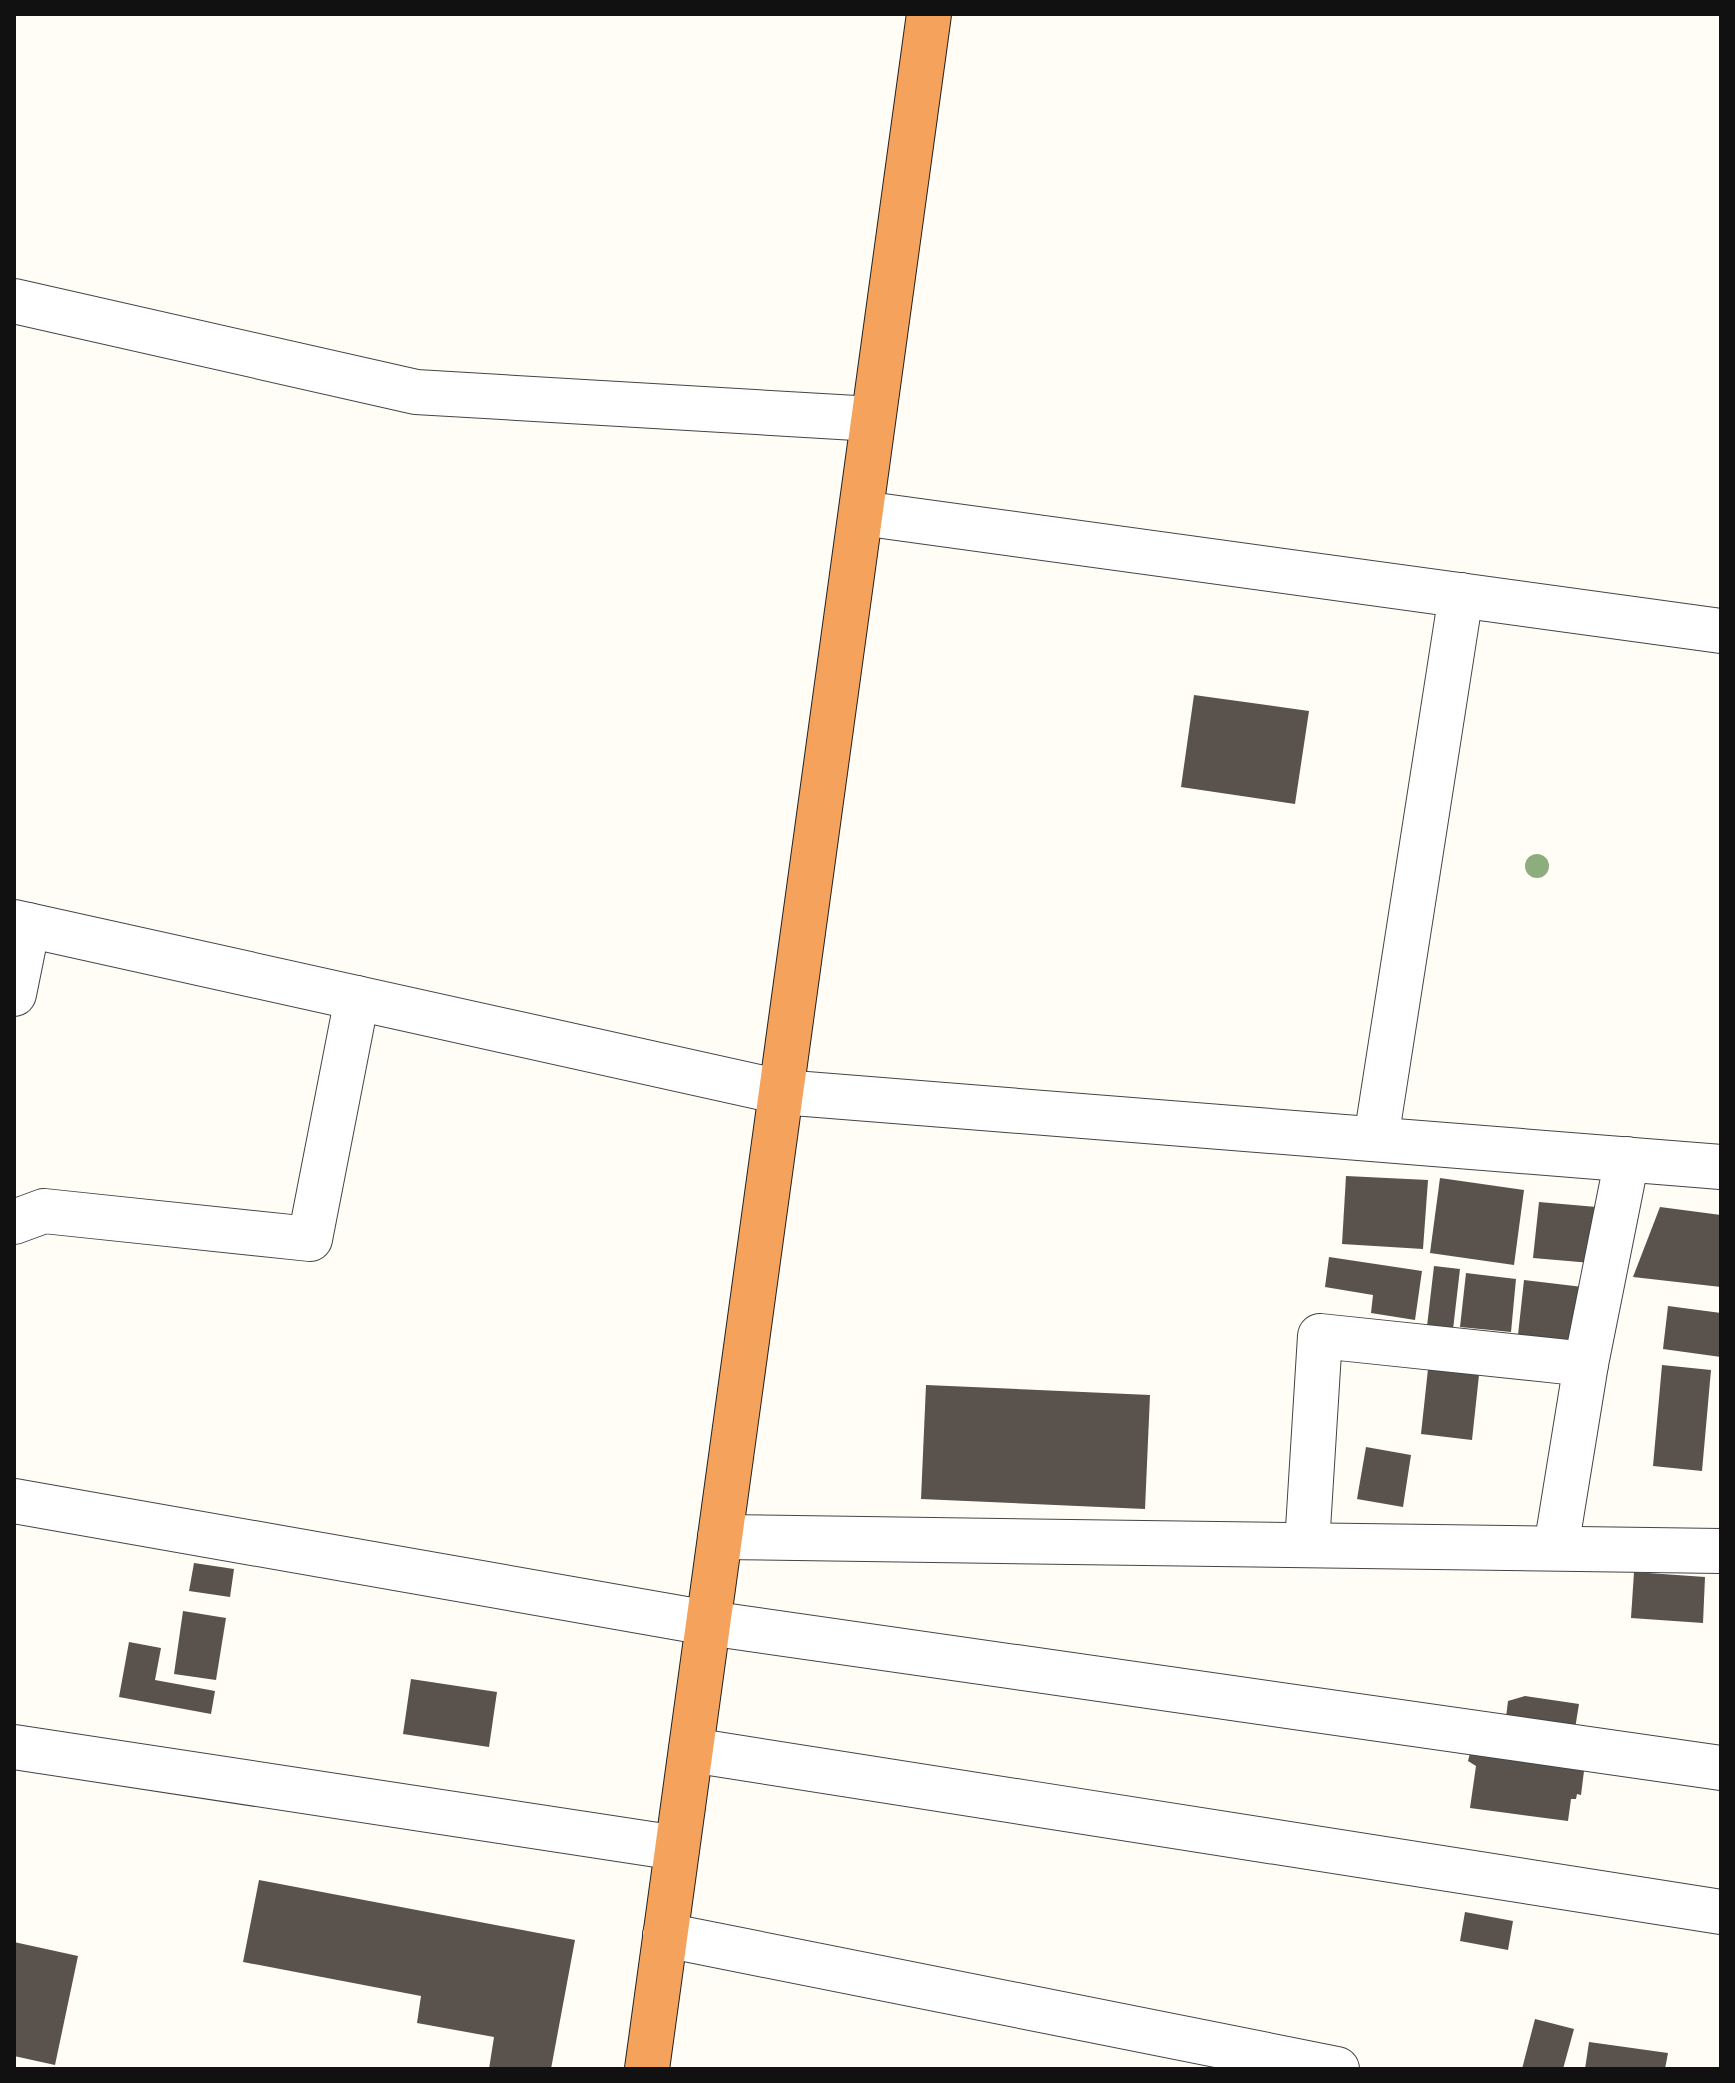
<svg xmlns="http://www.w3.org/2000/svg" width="1735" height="2083" viewBox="0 0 1735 2083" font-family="Bitter,serif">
<rect width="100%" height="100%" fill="#fffdf5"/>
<g fill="#5a524d">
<polygon points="1194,695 1309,711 1295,804 1181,787"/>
<polygon points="1346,1176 1428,1180 1423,1249 1342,1244"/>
<polygon points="1440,1178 1524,1190 1514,1265 1430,1253"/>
<polygon points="1539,1202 1608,1208 1603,1264 1533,1258"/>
<polygon points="1660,1207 1721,1215 1721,1287 1633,1277"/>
<polygon points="1329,1257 1422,1271 1415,1320 1371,1313 1373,1295 1325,1287"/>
<polygon points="1434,1266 1460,1269 1452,1338 1426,1335"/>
<polygon points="1466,1273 1516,1279 1511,1332 1460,1327"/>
<polygon points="1524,1280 1591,1288 1582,1353 1517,1344"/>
<polygon points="1668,1306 1721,1313 1721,1357 1663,1349"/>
<polygon points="1662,1365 1711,1370 1702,1471 1653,1466"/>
<polygon points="1428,1369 1479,1375 1472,1440 1421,1434"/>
<polygon points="926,1385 1150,1395 1145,1509 921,1499"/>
<polygon points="1366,1447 1411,1455 1403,1507 1357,1499"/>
<polygon points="194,1563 234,1569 230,1597 189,1591"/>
<polygon points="1634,1572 1705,1577 1703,1623 1631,1618"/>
<polygon points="183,1611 226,1618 216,1680 174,1674"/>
<polygon points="129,1642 161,1648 155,1680 215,1691 211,1714 119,1697"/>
<polygon points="411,1679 497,1692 489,1747 403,1734"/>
<polygon points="1525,1696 1579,1704 1574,1735 1505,1726 1508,1701"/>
<polygon points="1470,1753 1584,1771 1581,1795 1577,1794 1576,1799 1571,1799 1568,1821 1470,1808 1476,1766 1468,1761"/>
<polygon points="259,1880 575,1940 551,2069 489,2069 494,2037 417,2023 421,1996 243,1962"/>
<polygon points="1465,1912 1513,1921 1508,1950 1460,1941"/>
<polygon points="14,1942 78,1956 55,2065 14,2056"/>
<polygon points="1535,2019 1574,2029 1563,2069 1522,2069"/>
<polygon points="1589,2042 1668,2053 1665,2069 1585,2069"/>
</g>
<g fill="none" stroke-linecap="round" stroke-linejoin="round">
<defs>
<g id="minor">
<polyline points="14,301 416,392 873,419"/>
<polyline points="861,513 1721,631"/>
<polyline points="14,922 781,1092 1721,1167"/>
<polyline points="14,994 28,925"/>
<polyline points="1376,1139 1461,595"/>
<polyline points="14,1222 44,1211 310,1239 357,998"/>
<polyline points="14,1501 708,1623 1721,1768"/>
<polyline points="720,1537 1721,1551"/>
<polyline points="1307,1545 1320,1336 1586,1364"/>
<polyline points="1556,1548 1586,1364 1627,1159"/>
<polyline points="14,1747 677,1848"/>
<polyline points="691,1750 1721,1912"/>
<polyline points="665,1935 1337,2069"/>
</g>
<polyline id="highway" points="647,2069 929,14"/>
</defs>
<use href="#minor" stroke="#444" stroke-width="46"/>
<use href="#highway" stroke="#222" stroke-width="46"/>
<use href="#minor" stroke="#fff" stroke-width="44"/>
<use href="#highway" stroke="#f5a25d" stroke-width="44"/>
</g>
<circle fill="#8dad7f" cx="1537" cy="866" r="12"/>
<rect width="1735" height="2083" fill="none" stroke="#111111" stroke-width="32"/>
</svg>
